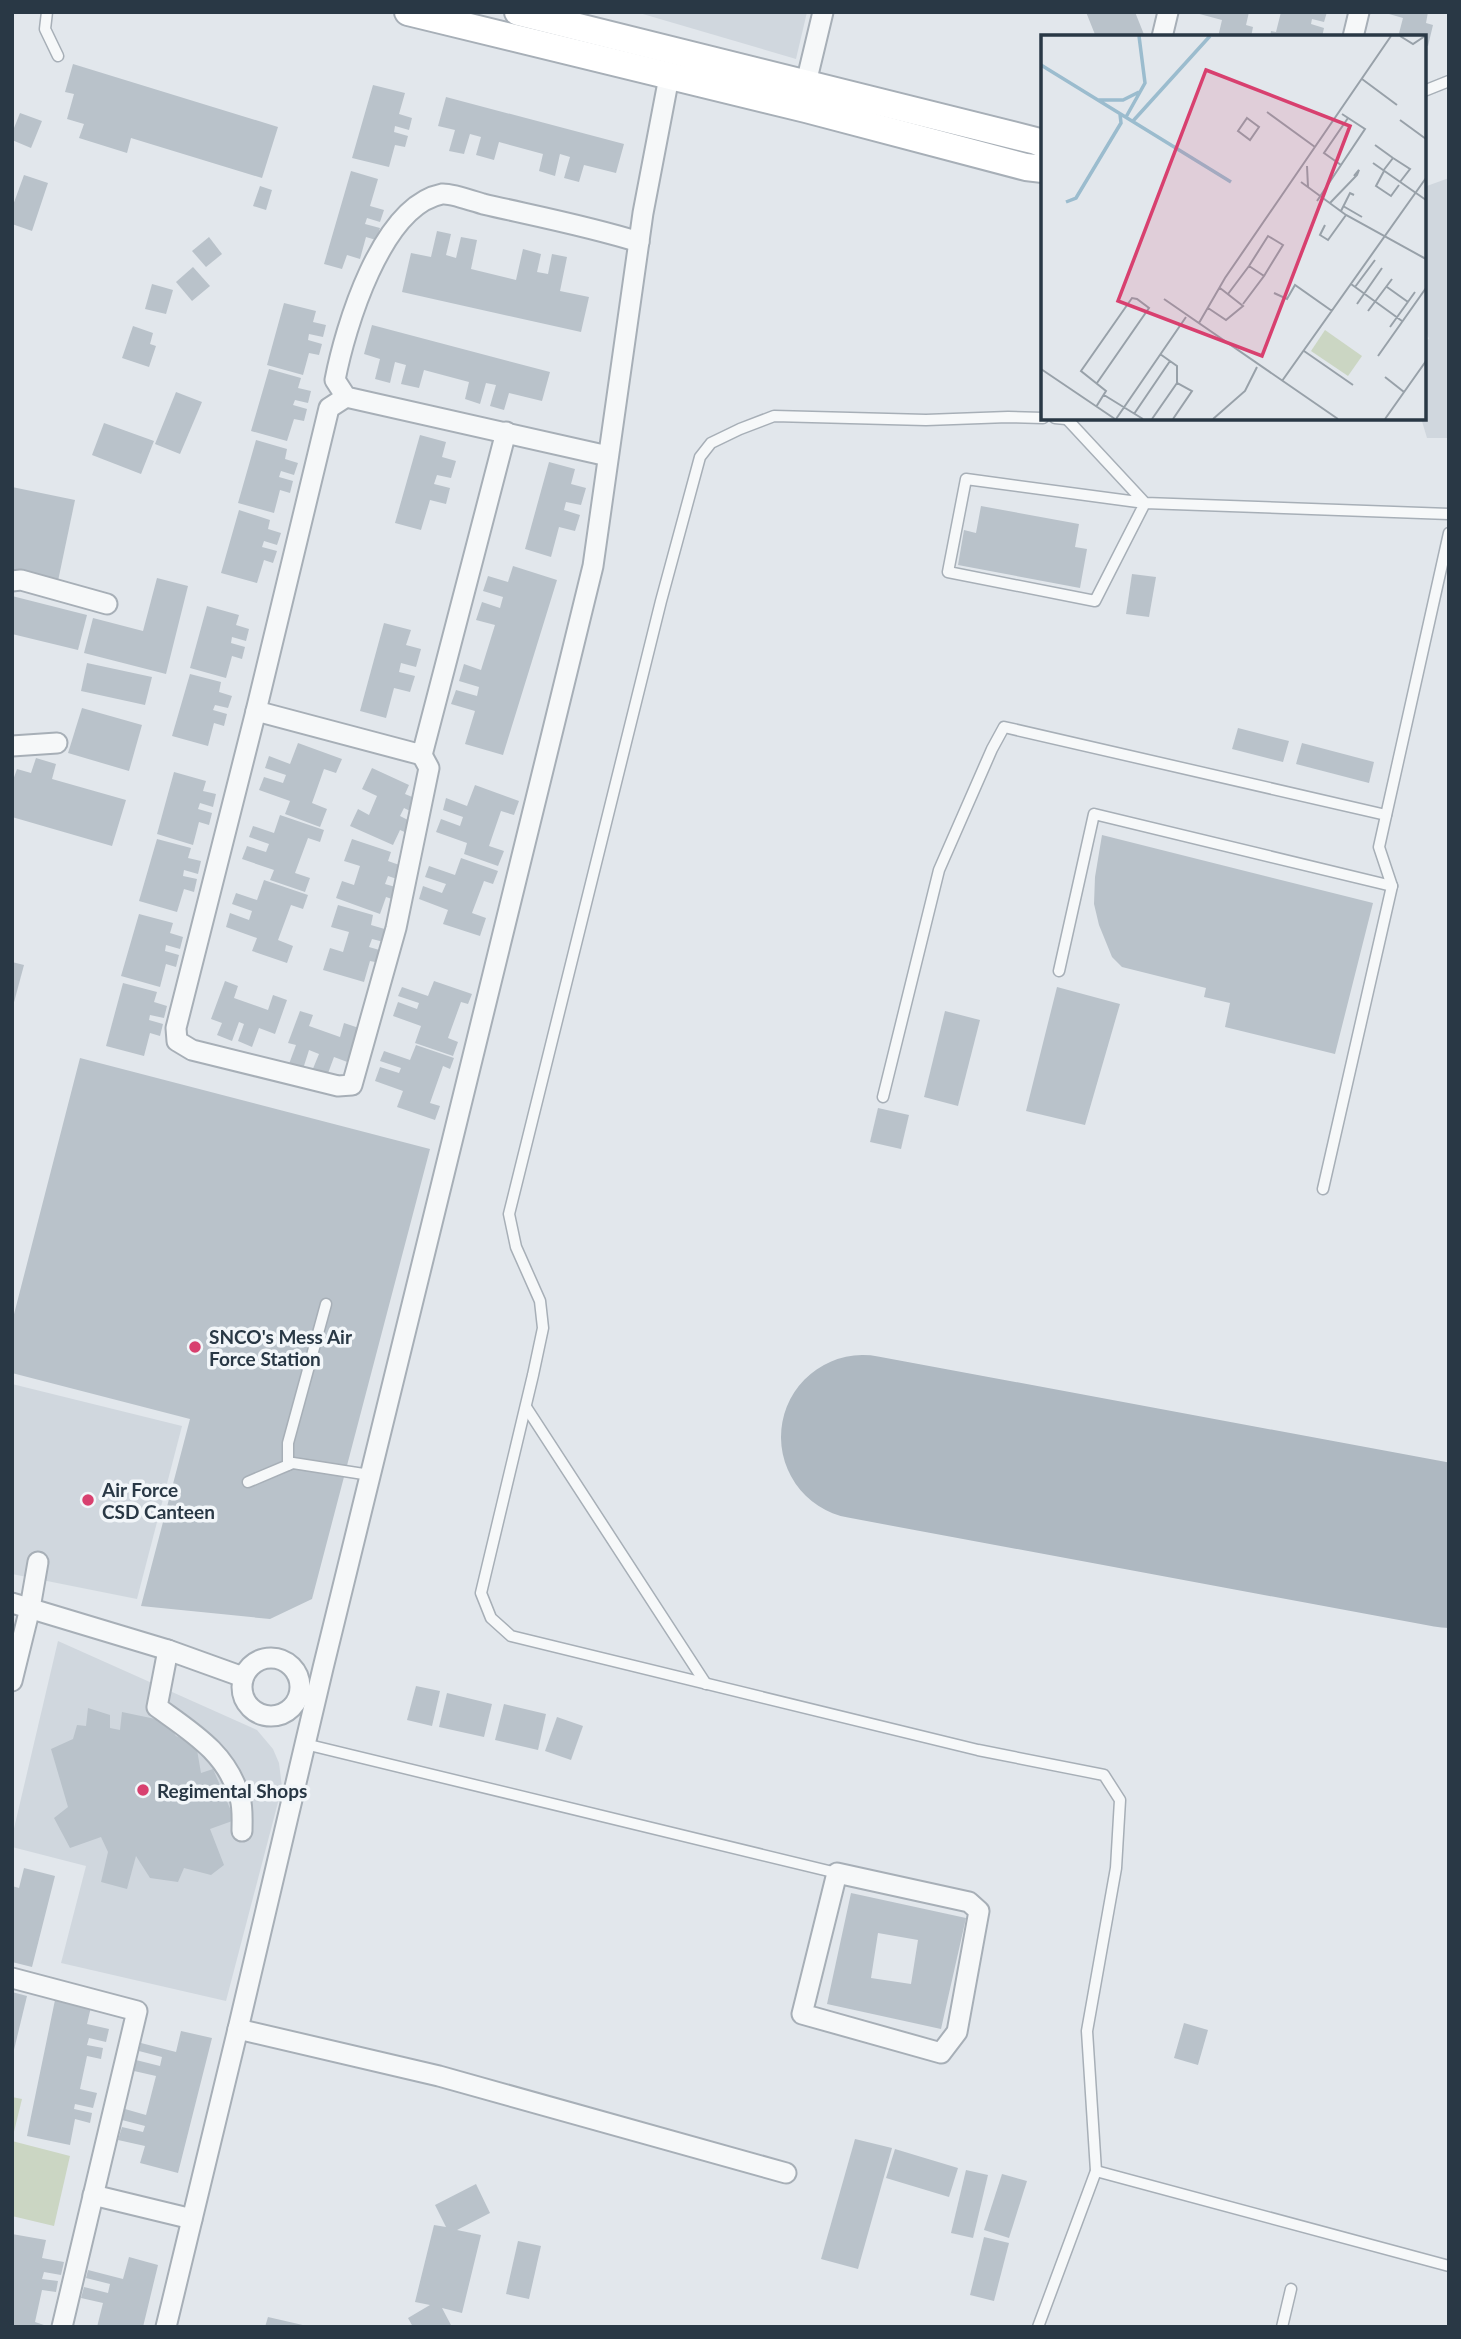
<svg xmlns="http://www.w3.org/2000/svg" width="1461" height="2339" viewBox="0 0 1461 2339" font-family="Lato,sans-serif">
<rect width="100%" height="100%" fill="#e2e7ec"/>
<g fill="#d0d7de">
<polygon points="636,12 807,12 796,59"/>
<polygon points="1449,178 1449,438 1427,438 1421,418 1424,418 1424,341 1429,339 1424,325 1424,187"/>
<polygon points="12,1384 182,1426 137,1599 12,1574"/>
<polygon points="58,1641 257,1730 273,1749 279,1763 282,1787 226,2001 61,1963 86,1866 12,1847 12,1837"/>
</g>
<g fill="#cbd6c3">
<polygon points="12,2097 22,2099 12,2140"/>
<polygon points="12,2141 70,2156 54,2226 12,2216"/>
</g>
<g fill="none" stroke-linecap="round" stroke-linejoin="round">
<polyline stroke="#aeb8c1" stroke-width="164" points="863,1437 1449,1546"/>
</g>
<g fill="#b9c2ca" fill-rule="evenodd">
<polygon points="1086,12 1135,12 1145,37 1096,37"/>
<polygon points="1192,12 1249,12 1246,25 1253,27 1251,37 1218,37 1222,20"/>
<polygon points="1281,12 1327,12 1324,22 1312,19 1311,24 1324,28 1322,37 1270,37 1271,31 1276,32"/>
<polygon points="1382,12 1428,12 1426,23 1433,25 1428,46 1424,45 1424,37 1398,37 1403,18"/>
<polygon points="73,64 278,127 262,178 131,138 127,153 79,138 84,124 67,119 74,94 65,92"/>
<polygon points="373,85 405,93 399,114 412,118 409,130 395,126 394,132 408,136 405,147 395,145 389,167 352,158"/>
<polygon points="446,97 624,144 616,173 584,165 579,182 564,178 570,157 560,154 555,176 539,171 543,154 499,142 494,160 476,155 481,137 470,134 464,154 449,151 455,130 438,126"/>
<polygon points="20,113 42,121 31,148 12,140 12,133"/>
<polygon points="351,171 378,179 370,206 384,210 380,222 367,218 365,224 380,228 376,240 366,237 360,259 347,255 342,269 324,264"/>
<polygon points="24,175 48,183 32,231 12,224 12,208"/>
<polygon points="260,186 272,190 266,210 253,206"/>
<polygon points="437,231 451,234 446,255 456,258 461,237 477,240 471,269 516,280 523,249 541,254 537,272 548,274 552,254 567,257 560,291 589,297 581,332 402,292 411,253 431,257"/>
<polygon points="209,237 222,254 206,267 192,251"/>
<polygon points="193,267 210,286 192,301 176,282"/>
<polygon points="152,284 173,290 166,314 145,309"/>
<polygon points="284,303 316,311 313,322 326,325 323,337 309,334 308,340 322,344 319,355 309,353 303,375 267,365"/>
<polygon points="372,325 550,372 542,401 509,393 504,410 490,406 496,385 486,383 480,404 465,399 469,382 424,370 419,388 401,384 406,365 395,362 390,383 375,379 380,359 364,354"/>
<polygon points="133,326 153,333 150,344 156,346 149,367 122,358"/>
<polygon points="269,369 301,378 298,388 311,391 308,403 295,400 293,405 307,409 304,421 294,419 287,441 251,431"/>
<polygon points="176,392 202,402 180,454 155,444"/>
<polygon points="104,423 154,441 141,474 92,455"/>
<polygon points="420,435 446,442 442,457 456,461 451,478 437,475 434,484 450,488 446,504 430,500 421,530 395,523"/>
<polygon points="256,440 287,449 285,459 298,463 294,475 281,471 279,477 293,481 290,493 280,490 274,513 238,503"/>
<polygon points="549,462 575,469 571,484 586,488 581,505 566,502 564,510 580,515 575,531 559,527 551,557 525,549"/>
<polygon points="12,487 75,500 58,581 12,572"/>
<polygon points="981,506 1079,524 1075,547 1087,549 1080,588 958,565 964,530 976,533"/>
<polygon points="239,510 270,520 268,529 281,533 277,545 264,541 262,547 277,551 273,563 264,560 257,583 221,573"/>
<polygon points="513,566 557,580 503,755 465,744 475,711 451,704 456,690 477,696 479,687 459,681 464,664 481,670 495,625 476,620 482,602 500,608 503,597 483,591 488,576 508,582"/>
<polygon points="1132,574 1156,577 1149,617 1126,614"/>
<polygon points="157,578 188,586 166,674 84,653 93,618 143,631"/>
<polygon points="12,596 87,615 78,650 12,634"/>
<polygon points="207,606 239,615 236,625 249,629 246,641 232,637 231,643 245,647 242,659 232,656 226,678 190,668"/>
<polygon points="384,623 411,630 406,645 421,649 416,667 401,663 399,672 415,676 410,692 394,688 386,718 360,711"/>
<polygon points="87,663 152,677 145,705 81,691"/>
<polygon points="190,674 221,682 219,692 232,696 228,708 215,705 213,710 227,714 224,726 214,723 208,746 172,736"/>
<polygon points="82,708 142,725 129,771 68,753"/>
<polygon points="1238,728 1289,741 1283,762 1232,749"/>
<polygon points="298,743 342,759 336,773 324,769 312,803 327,809 320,827 285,814 290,801 259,790 264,777 283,783 286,775 265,768 269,756 290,764"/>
<polygon points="1302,743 1374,762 1369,783 1296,764"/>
<polygon points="36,758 56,764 52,779 126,800 112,846 12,817 12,783 17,769 31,773"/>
<polygon points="372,768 409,785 405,794 422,801 416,814 404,808 400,816 414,823 409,834 400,830 393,845 350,826 358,809 369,815 377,796 362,789"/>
<polygon points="174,772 206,781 203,791 216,794 213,807 200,803 198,809 212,813 209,825 199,822 193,845 157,834"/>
<polygon points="475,785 519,801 514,815 501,811 489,846 504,851 498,866 464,854 467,843 436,832 441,819 460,826 463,817 443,810 446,798 467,806"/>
<polygon points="280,815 324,830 320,842 308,838 295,873 310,878 305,892 270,880 274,870 242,859 247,846 266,852 269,844 249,837 253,826 274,833"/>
<polygon points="1102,835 1373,903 1335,1054 1225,1027 1230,1003 1204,997 1206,988 1122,967 1112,957 1099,925 1094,904 1095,877"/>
<polygon points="157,839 191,848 188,858 201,861 198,874 184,870 183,876 197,879 194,892 184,889 177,912 139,901"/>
<polygon points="352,839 391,852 388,861 405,867 400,880 388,876 385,884 399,888 395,900 386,897 380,914 336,898 342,881 354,885 360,866 344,861"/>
<polygon points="461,858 498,871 493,884 484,881 472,913 486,918 480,936 443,924 448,910 419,899 423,886 442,893 446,884 425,877 429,866 455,875"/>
<polygon points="264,880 308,895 303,909 291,905 278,940 293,946 287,963 252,951 257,938 226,927 230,913 249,920 252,911 232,904 236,893 257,900"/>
<polygon points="338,905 373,915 371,925 388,930 384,942 372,939 369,947 383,951 380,963 370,961 364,982 323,970 330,948 343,952 349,932 331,927"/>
<polygon points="139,914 173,923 170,933 183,937 180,949 166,945 165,951 179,955 176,967 166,964 160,987 121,976"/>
<polygon points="12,962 24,965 13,1006 12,1006"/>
<polygon points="225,981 238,986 234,998 268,1010 273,995 287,1000 275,1034 259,1028 252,1047 238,1041 244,1024 239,1022 232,1041 217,1035 222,1023 211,1019"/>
<polygon points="434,981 472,994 468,1004 461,1002 448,1038 458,1042 453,1056 415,1043 421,1026 393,1016 398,1002 417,1009 419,1003 398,996 402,987 428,996"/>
<polygon points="123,983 157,992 154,1002 167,1006 164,1018 150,1015 149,1020 163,1024 160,1036 150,1033 144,1056 106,1046"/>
<polygon points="1057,987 1120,1004 1085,1125 1026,1111"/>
<polygon points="300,1011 313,1015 309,1026 340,1037 344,1023 362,1029 350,1063 334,1057 327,1076 312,1071 319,1054 309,1050 303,1069 289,1064 296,1045 288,1043"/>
<polygon points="945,1011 980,1020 958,1106 924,1097"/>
<polygon points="416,1045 454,1058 450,1069 443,1066 430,1103 440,1106 435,1120 397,1107 403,1091 375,1081 380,1067 399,1073 401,1068 380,1061 384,1051 410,1060"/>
<polygon points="80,1058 430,1149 312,1599 270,1619 141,1606 190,1419 12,1373 12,1322"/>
<polygon points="878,1108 909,1115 901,1149 870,1142"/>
<polygon points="416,1686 440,1691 432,1726 407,1720"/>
<polygon points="447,1693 492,1704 484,1737 439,1727"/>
<polygon points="504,1704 546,1714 538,1750 495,1740"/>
<polygon points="88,1708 110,1715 110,1728 120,1730 122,1712 165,1721 176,1736 196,1744 201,1773 213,1769 235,1820 210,1829 224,1865 211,1875 184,1868 178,1882 150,1878 136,1856 127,1889 101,1882 108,1852 101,1837 70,1848 54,1818 68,1807 51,1749 73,1739 77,1725 86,1726"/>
<polygon points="557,1717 583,1726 571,1760 545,1751"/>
<polygon points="24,1868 55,1876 32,1967 12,1962 12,1913 14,1904 12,1904 12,1886 19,1888"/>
<path d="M851 1893 966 1918 941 2029 827 2004ZM878 1933 918 1940 911 1984 871 1978Z"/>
<polygon points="12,1992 27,1996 13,2054 12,2054"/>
<polygon points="55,2000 91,2007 87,2024 109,2029 106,2042 89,2038 87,2045 103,2048 101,2059 87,2056 80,2089 97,2093 93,2108 75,2104 74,2109 92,2113 90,2123 75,2119 70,2145 27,2136"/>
<polygon points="1184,2023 1208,2030 1198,2065 1174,2058"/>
<polygon points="181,2031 212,2038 178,2173 140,2163 145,2146 118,2140 122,2127 143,2132 145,2126 122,2120 125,2109 146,2115 156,2076 134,2071 136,2060 160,2066 162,2057 139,2051 141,2043 176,2052"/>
<polygon points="855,2139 892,2148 858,2269 821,2259"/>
<polygon points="895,2149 958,2168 949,2197 886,2178"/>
<polygon points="966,2170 988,2175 973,2238 951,2233"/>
<polygon points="1002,2174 1027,2181 1009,2238 984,2230"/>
<polygon points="476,2184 490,2213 457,2230 481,2235 462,2313 442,2308 452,2327 413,2327 408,2318 430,2305 415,2302 434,2225 446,2227 435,2205"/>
<polygon points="12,2234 46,2240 42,2258 64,2262 61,2275 44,2272 42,2279 58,2281 56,2292 42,2290 35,2322 50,2327 12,2327"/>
<polygon points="984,2237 1009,2243 994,2301 970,2295"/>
<polygon points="518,2241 541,2246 529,2299 506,2294"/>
<polygon points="129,2257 158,2265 143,2327 97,2327 103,2303 81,2298 84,2287 108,2293 110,2284 86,2278 88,2270 123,2279"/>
<polygon points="268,2317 307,2326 307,2327 265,2327"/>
</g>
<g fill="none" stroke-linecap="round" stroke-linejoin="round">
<defs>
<g id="service">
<polyline points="47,12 45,29 58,56"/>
<polyline points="1424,91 1449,81"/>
<polyline points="1055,418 1066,419"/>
<polyline points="1066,418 1145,503 1095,601 948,572 966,479 1145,503 1449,514"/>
<polyline points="1059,971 1094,814 1392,886"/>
<polyline points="883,1097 939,870 992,749 1004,727 1386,815"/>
<polyline points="1323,1189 1392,886 1379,847 1449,533"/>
<polyline points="526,1407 706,1684"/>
<polyline points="288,1465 288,1443 326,1304"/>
<polyline points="248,1482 293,1463 370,1475"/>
<polyline points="305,1744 837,1873"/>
<polyline points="1096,2171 1449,2266"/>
<polyline points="1038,2327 1096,2171 1087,2031 1116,1868 1120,1800 1104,1775 978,1750 511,1636 491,1618 481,1593 533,1375 543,1328 540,1301 516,1247 509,1214 661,601 700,457 711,443 740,429 774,416 926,420 1008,417 1043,418"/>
<polyline points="1282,2327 1291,2289"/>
</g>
<g id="minor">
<polyline points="1162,37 1168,12"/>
<polyline points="1353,37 1359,12"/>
<polyline points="806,83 823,12"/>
<polyline points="346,397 329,408 256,711 422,755 506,432"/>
<path d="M608 456 346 397 335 380C345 328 381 206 442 194 451 193 473 201 483 204 535 216 588 226 639 242"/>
<polyline points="12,581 21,580 107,604"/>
<polyline points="256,711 176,1028 177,1041 192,1050 338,1086 352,1085 396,928 429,768 422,755"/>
<polyline points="12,746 57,743"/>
<polyline points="12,1603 168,1650 243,1677"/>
<path d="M168 1650 157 1707C193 1733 227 1753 240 1798 243 1808 242 1820 242 1831"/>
<circle cx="271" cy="1687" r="29"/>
<polyline points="12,1681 30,1608 38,1562"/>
<polygon points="837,1873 969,1902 979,1911 957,2032 941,2053 802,2014"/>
<polyline points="12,1978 137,2011 62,2327"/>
<polyline points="238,2029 439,2076 786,2173"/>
<polyline points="93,2195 192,2219"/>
<polyline points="166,2327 238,2029 323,1668 593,566 643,213 669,77"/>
</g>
<g id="secondary">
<polyline points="408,12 806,109 1026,167 1043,169"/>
<polyline points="518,12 1036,141 1043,144"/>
</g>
</defs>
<use href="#service" stroke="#a7afb7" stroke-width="13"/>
<use href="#minor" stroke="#a7afb7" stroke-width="23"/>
<use href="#secondary" stroke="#a7afb7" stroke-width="30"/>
<use href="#service" stroke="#f6f8f9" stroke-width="10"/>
<use href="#minor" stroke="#f6f8f9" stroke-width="19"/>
<use href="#secondary" stroke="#fff" stroke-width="26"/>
</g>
<g fill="#d8406f" stroke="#f2f6f9" stroke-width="2.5">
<circle cx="195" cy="1347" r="7"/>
<circle cx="88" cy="1500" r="7"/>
<circle cx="143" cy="1790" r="7"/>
</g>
<g text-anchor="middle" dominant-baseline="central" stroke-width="7" stroke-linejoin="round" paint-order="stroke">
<g font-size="19" font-weight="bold" fill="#293845" stroke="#f2f6f9" text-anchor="start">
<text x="209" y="1336">SNCO's Mess Air<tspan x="209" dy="22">Force Station</tspan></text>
<text x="102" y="1489">Air Force<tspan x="102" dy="22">CSD Canteen</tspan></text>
<text x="157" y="1790">Regimental Shops</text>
</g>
</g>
<g transform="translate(1041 35)">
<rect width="385" height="385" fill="#e2e7ec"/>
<path d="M284 295 321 321 307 341 270 316Z" fill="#cbd6c3"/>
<path fill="none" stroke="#9bbcce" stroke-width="3.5" d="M0 30 190 147M57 65H82L98 57M85 82 104 48 98 1M92 86 169 1M25 167 35 163 80 88 79 79"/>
<path fill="none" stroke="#98a1a9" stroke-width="2" d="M359 1 372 9 384 1M321 44 356 70M226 77 274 112M206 83 218 92 209 105 197 96ZM359 85 385 104M334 110 352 123M332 128 385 165M300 130 283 118 307 83M266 131 267 152M342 136 352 123 369 134 359 147M343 136 335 151 350 161 358 150M260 147 305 180 385 224M276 166 324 94 301 79M289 168 316 140 318 135 313 141M302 171 321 182M300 176 309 158 313 160M284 190 279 200 287 205 305 180M208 231 227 201 242 210 223 241M310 249 361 286M314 252 334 225M346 252 367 267M233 258 246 264 254 250 291 276M187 259 208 231 223 241 202 269M123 264 297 384M316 269 341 233M167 273 185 285 202 271 179 253M327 276 351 244M158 288 184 243 350 1M349 292 374 257M263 316 312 350M119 319 136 331V348L151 356 132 384M337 321 385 253M0 334 74 384M344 342 363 357M241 346 385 143M63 360 102 384M55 372 65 356 40 336 91 263 96 264 108 273 56 348M93 379 129 326M75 384 145 282M111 384 136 348M172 384 204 356 216 332M344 384 385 326"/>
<path fill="#d8406f" fill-opacity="0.15" stroke="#d8406f" stroke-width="3.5" d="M165 35 309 91 221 321 77 266Z"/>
<rect width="385" height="385" fill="none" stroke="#293845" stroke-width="3.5"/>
</g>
<rect width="1461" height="2339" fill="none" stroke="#293845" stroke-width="28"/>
</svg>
